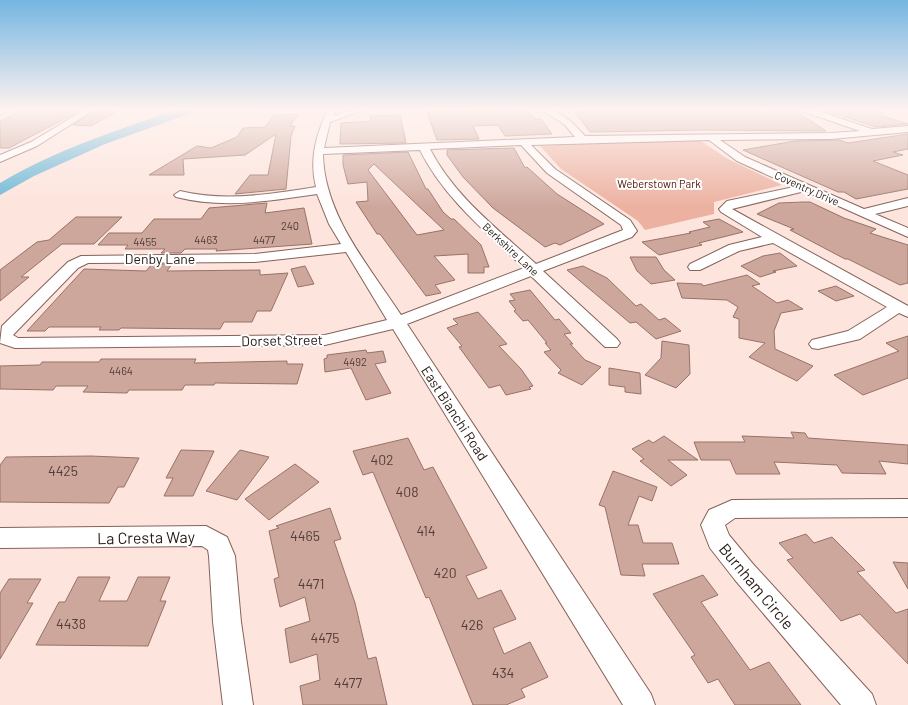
<svg xmlns="http://www.w3.org/2000/svg" width="908" height="705" viewBox="0 0 908 705" font-family="Barlow,sans-serif">
<rect width="100%" height="100%" fill="#fde4dd"/>
<polygon fill="#ecb1a0" points="623,141 701,141 728,159 782,185 714,202 714,214 645,230 638,221 561,169 540,146"/>
<g fill="none" stroke-linecap="round" stroke-linejoin="round">
<path fill="#6ab7d7" fill-rule="evenodd" d="M178 109H195L194 112 105 144 34 176 0 195V183C55 150 118 130 178 109Z"/>
</g>
<g fill="#cea79c" stroke="#977268" fill-rule="evenodd">
<polygon points="25,109 83,109 9,148 0,148 0,121"/>
<polygon points="97,109 121,109 91,126 73,125"/>
<polygon points="527,109 535,119 541,119 552,134 505,136 498,125 473,126 479,139 437,140 427,112"/>
<polygon points="619,109 793,109 826,131 703,130 590,132 574,111 620,110"/>
<polygon points="827,109 882,109 882,116 908,124 876,127 827,111"/>
<polygon points="298,114 290,126 295,126 291,136 286,189 235,194 250,175 268,175 276,134 245,155 183,159 184,175 149,175 197,146 211,148 237,137 243,128 265,127 274,115"/>
<polygon points="400,115 406,143 340,144 341,123 371,121 370,116"/>
<polygon points="908,134 908,149 893,152 903,155 873,161 908,175 908,189 856,199 844,192 838,192 743,150 795,141 839,140 848,143"/>
<polygon points="514,148 525,168 527,167 557,194 604,224 560,245 555,243 545,247 493,208 463,177 447,155 447,150"/>
<path d="M408 152 426 189H428L443 212 451 219H454L481 245 489 267H484V273H468V254L434 256 455 280 435 285 441 293 426 296 380 234H377L356 202 368 201 367 182 348 184 343 165V155ZM374 164 444 230 417 235 368 170Z"/>
<polygon points="803,202 810,202 844,218 876,229 870,233 908,245 908,283 900,285 848,259 845,259 790,230 794,229 757,214 779,203"/>
<polygon points="267,203 265,213 304,208 312,244 216,251 217,249 185,249 181,253 161,253 165,249 125,249 128,245 98,245 109,233 142,233 154,219 201,219 209,208"/>
<polygon points="76,217 122,217 94,244 62,244 21,277 29,277 0,301 0,270 37,242 49,240"/>
<polygon points="719,219 743,232 699,243 702,245 659,255 642,242 691,233 689,232 710,227 703,222"/>
<polygon points="780,253 797,266 773,271 776,272 760,277 741,266 763,256"/>
<polygon points="630,257 656,257 664,270 675,280 651,284 637,271"/>
<polygon points="152,264 172,264 167,271 260,270 260,275 288,273 271,311 257,311 252,322 224,322 220,329 121,328 119,330 99,330 101,327 49,327 45,331 27,331 84,269 146,271"/>
<polygon points="305,266 314,284 298,287 291,269"/>
<polygon points="583,266 607,278 636,306 641,304 659,320 665,318 681,331 656,339 636,322 630,323 567,270"/>
<polygon points="747,275 760,284 752,286 777,303 788,300 803,309 781,313 774,331 775,349 813,366 797,381 749,357 765,343 739,338 739,319 733,317 738,307 727,300 682,298 677,283 702,284 703,286"/>
<polygon points="836,286 854,296 836,301 818,291"/>
<polygon points="530,290 555,320 559,319 571,333 564,334 573,344 570,344 585,360 601,367 582,385 558,373 561,370 544,352 551,350 545,343 547,343 528,320 523,321 514,311 516,310 509,301 515,300 510,294"/>
<polygon points="478,312 507,344 499,346 521,369 533,386 529,387 531,389 506,395 500,385 489,388 459,347 462,346 447,328 458,324 453,319"/>
<polygon points="908,336 908,378 863,395 834,375 899,351 886,343"/>
<polygon points="662,341 689,345 690,374 676,388 645,375 661,358"/>
<polygon points="366,350 367,353 383,351 386,362 375,364 391,393 366,400 351,368 325,372 324,359 327,358 327,355"/>
<polygon points="101,359 196,359 194,363 287,361 287,364 303,364 297,384 215,383 214,385 185,385 182,390 129,390 127,393 83,392 88,386 56,386 53,390 0,389 0,366 40,365 42,362 99,362"/>
<polygon points="609,368 640,373 641,394 625,392 625,387 609,385"/>
<polygon points="791,432 805,433 808,438 908,445 908,464 879,461 886,474 842,473 837,465 774,462 780,474 736,474 730,460 701,460 694,442 745,442 742,436 794,438"/>
<polygon points="664,436 698,460 668,460 687,475 671,486 640,461 644,459 632,449 649,440 653,443"/>
<polygon points="408,438 424,470 433,467 487,568 466,576 478,599 501,590 516,619 493,628 504,654 530,642 548,677 521,689 525,697 506,705 473,705 429,597 426,598 373,472 363,475 353,451"/>
<polygon points="181,450 214,451 193,496 164,496 173,478 166,478"/>
<polygon points="240,450 269,457 237,500 206,491"/>
<polygon points="91,456 139,458 124,487 118,487 109,503 0,502 0,465 6,457"/>
<polygon points="295,464 319,482 269,520 245,499"/>
<polygon points="613,471 657,487 652,501 639,496 628,525 638,525 643,543 672,543 679,564 642,564 645,576 621,575 605,507 599,505"/>
<polygon points="330,508 341,539 334,541 355,603 368,659 376,657 387,705 303,705 300,686 320,680 317,654 290,663 285,629 310,621 305,597 280,607 274,579 279,577 269,531 279,528 276,526"/>
<polygon points="806,534 814,543 832,537 865,570 857,572 896,613 908,609 908,664 860,614 841,621 787,560 793,558 779,543"/>
<polygon points="893,562 908,563 908,589"/>
<polygon points="703,575 718,595 701,602 750,670 769,662 801,705 735,705 718,679 708,683 691,657 695,655 653,594"/>
<polygon points="78,577 110,577 99,601 127,601 138,577 170,577 160,601 166,601 148,646 36,645 59,602 65,602"/>
<polygon points="9,579 41,579 27,603 33,603 0,659 0,593"/>
</g>
<g fill="none" stroke-linecap="round" stroke-linejoin="round">
<defs>
<g id="minor">
<polygon points="0,109 11,109 0,115"/>
<polygon points="86,109 95,109 37,146 0,162 0,155 31,142"/>
<path d="M328 109H336L333 116 355 109H366L330 122 324 148 575 137 565 125 541 109C560 109 573 123 585 136L831 133 860 131 802 111 801 109H812L872 129 908 126V132L831 139 720 140 745 157 864 209 908 198V206L875 214 908 228V237L805 191 732 209 908 306V317L899 313 860 339 818 349 812 348 809 344 812 340 848 331 887 307 773 243 739 251 700 270H690L688 267 690 264 729 245 762 237 721 212 719 209 727 201 794 187 737 161 709 140 531 145 555 169 630 220 637 231 632 237 543 271 617 339 620 343 617 347H605L531 276 407 324 651 694 655 705H623L393 329 325 345 15 348 0 343 2 326 68 262 81 256 255 254 341 244 329 224 317 194C270 201 223 209 176 197L174 195 180 191C225 202 271 194 316 187 309 159 316 135 328 109ZM521 145 547 173 621 225 623 230 536 264C498 229 454 196 430 149ZM420 150C443 197 486 232 524 268L401 315C369 266 324 215 323 154ZM346 252 387 320 325 335 18 338 13 335 78 268 88 263 255 262Z"/>
<polygon points="908,499 908,517 735,518 725,525 729,535 753,564 872,694 876,705 841,705 735,580 710,548 701,525 709,510 732,500"/>
<polygon points="206,526 227,537 235,556 241,622 253,705 223,705 213,622 209,556 208,550 202,546 0,548 0,528"/>
</g>
</defs>
<use href="#minor" stroke="#866258" stroke-width="2"/>
<use href="#minor" fill="#fff" fill-rule="evenodd"/>
</g>
<linearGradient id="sky" x2="0" y2="1"><stop stop-color="#75b5e1"/><stop offset="0.53" stop-color="#fef3f0"/><stop offset="1" stop-color="#fef3f0" stop-opacity="0"/></linearGradient>
<rect width="908" height="207" fill="url(#sky)"/>
<g text-anchor="middle" dominant-baseline="central" stroke-width="4" stroke-linejoin="round" paint-order="stroke">
<g font-size="11" fill="#4e1100" stroke="#fff">
<text x="659" y="183">Weberstown Park</text>
</g>
<g font-size="11" fill="#271915" stroke="#fff">
<text transform="translate(807 188) rotate(24)">Coventry Drive</text>
<text transform="translate(511 249) rotate(43)">Berkshire Lane</text>
</g>
<g font-size="11" fill="#513c37">
<text x="290" y="225">240</text>
<text x="206" y="239">4463</text>
<text x="264" y="239">4477</text>
<text x="145" y="241">4455</text>
<text x="355" y="361">4492</text>
<text x="121" y="370">4464</text>
</g>
<g font-size="14" fill="#271915" stroke="#fff">
<text x="160" y="258">Denby Lane</text>
<text transform="translate(282 340) rotate(-1)">Dorset Street</text>
<text transform="translate(455 413) rotate(57)">East Bianchi Road</text>
</g>
<g font-size="14" fill="#513c37">
<text x="382" y="459">402</text>
<text x="63" y="470">4425</text>
<text x="407" y="491">408</text>
<text x="426" y="530">414</text>
<text x="305" y="535">4465</text>
<text x="445" y="572">420</text>
<text x="311" y="583">4471</text>
<text x="71" y="623">4438</text>
<text x="472" y="624">426</text>
<text x="325" y="637">4475</text>
<text x="503" y="672">434</text>
<text x="348" y="682">4477</text>
</g>
<g font-size="16" fill="#271915" stroke="#fff">
<text transform="translate(146 537) rotate(-1)">La Cresta Way</text>
<text transform="translate(757 586) rotate(50)">Burnham Circle</text>
</g>
</g>
</svg>
